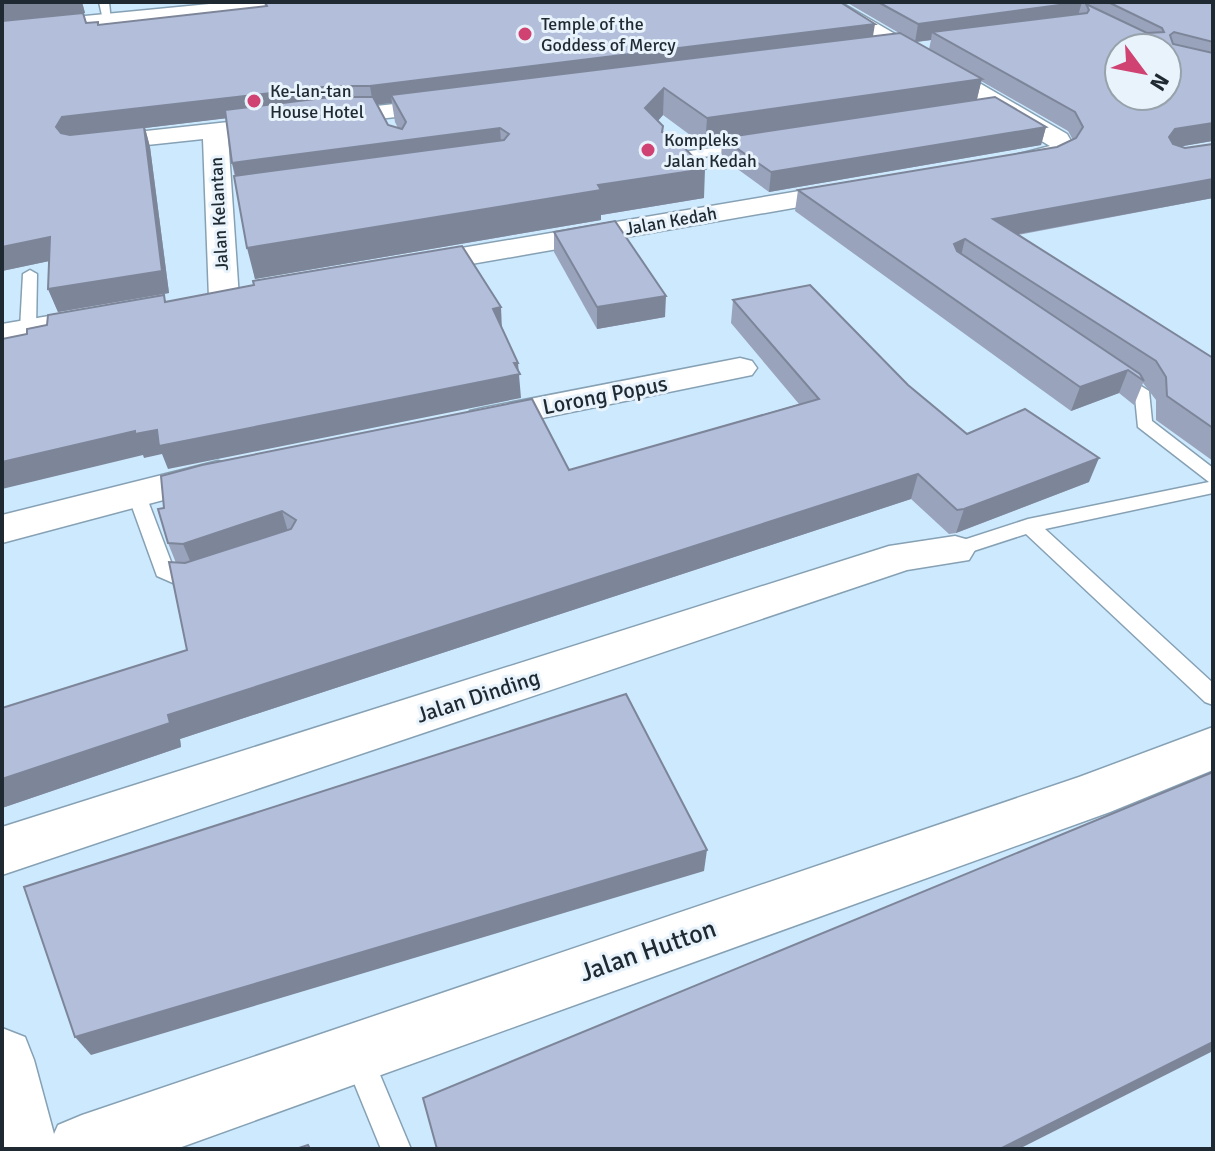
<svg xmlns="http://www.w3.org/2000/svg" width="1215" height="1151" viewBox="0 0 1215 1151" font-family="Signika,sans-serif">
<rect width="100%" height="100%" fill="#cde9fe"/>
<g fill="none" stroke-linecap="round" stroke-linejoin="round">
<defs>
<g id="lane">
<polygon points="99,2 109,2 111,22 103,20"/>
<polygon points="746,143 750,144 750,150 669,162 663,158 669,154"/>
<polygon points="30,270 37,274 36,329 28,334 20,329 23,274"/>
<polygon points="1117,371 1149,391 1152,421 1213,468 1213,493 1045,529 1213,683 1213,705 1205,702 1026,534 955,557 945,550 948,545 1028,519 1209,482 1138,427 1135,397 1109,376"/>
<polygon points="136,487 145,493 173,567 180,572 205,571 208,576 205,581 180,586 157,576 127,493"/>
<polygon points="358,1041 368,1046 411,1149 381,1149 343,1056 348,1046"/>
</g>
<g id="street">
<path d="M817 2H840L1067 134 1074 146C1066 166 1024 173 1004 168L1000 163 1004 158 1050 146 893 52Z"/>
<polygon points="450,98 458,100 462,105 458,110 228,136 239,298 235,305 224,307 213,305 209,298 203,139 91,151 82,149 79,144 82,139 91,137"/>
<polygon points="853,182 862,184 866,190 862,196 414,274 404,271 399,265 404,259 414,256"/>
<polygon points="84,310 95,313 100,320 95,327 2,344 2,324"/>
<polygon points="740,358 752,361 757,368 752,375 483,430 470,427 465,419 470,411 483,408"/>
<polygon points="218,461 231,464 237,473 231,482 2,543 2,515"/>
<polygon points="955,536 969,540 975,550 969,560 907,570 2,875 2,827 889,546"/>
</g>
<g id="secondary">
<polygon points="230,2 304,2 294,8 2,36 2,24"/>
<polygon points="1213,727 1213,770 1110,812 176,1149 2,1149 2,1028 25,1037 34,1060 54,1134 58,1125 82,1115 1079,777"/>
</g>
</defs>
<use href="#lane" stroke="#86a1b4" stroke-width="3"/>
<use href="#street" stroke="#86a1b4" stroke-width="3"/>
<use href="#secondary" stroke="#86a1b4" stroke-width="3"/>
<use href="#lane" fill="#fff" fill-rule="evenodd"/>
<use href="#street" fill="#fff" fill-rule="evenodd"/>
<use href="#secondary" fill="#fff" fill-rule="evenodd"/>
</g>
<g fill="#99a3bb" fill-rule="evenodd">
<path d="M2 2H82L85 13 60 15 83 13 87 23 99 25 265 6 264 2H840L873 36 899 33 846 2H1213V141L1182 146 1185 148 1213 144V198L1018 235 1213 358V461L1156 420V400L1143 383 1134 405 1119 393 1071 411 795 211 798 190 1057 147 1073 140 1068 131 981 81 977 100 1046 127 1041 145 769 192 721 157 722 143 705 146 663 115 658 121 663 132 704 198 601 215V220L255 279 232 163 226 118 145 128 150 147 169 293 58 312 48 289 49 261 2 271ZM931 40 929 49 917 42ZM392 103 395 122 398 128 388 125 377 104Z"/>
<polygon points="554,232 665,317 597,329 554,252"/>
<polygon points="733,300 908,385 967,434 1089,482 956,533 949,534 911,499 180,739 181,747 2,808 2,708 187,650 176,563 168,543 158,509 569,470 799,404 731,323"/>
</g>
<g fill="#7d8599">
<polygon points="15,2 82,2 85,13 2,21 2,3"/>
<polygon points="1082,2 1077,19 932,32 931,40 915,42 918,24"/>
<polygon points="875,24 872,42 391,95 392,103 373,105 370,86"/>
<polygon points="982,79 975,106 722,138 722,143 705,146 707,118"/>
<polygon points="332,86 336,105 145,128 150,147 169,293 58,312 48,289 56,127 62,117"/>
<polygon points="664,88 663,115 644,136 645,108"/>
<polygon points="1213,123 1212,141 1167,149 1169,137 1175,129"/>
<polygon points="1046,127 1041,145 769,192 771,172"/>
<polygon points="500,128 502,156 240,192 232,163"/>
<polygon points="705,169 704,198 601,215 601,220 255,279 247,248 598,185"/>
<polygon points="1213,179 1213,198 987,240 993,219"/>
<polygon points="50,237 59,259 2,271 2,247"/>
<polygon points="965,239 960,260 954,244"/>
<polygon points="666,296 665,317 597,329 597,307"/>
<polygon points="501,307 502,330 493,309"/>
<polygon points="518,363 521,398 168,469 162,454 144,458 143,455 2,489 2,462 135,431"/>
<polygon points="1128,370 1119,393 1071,411 1080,387"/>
<polygon points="1099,458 1089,482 956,533 964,509"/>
<polygon points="918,474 911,499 180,739 181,747 2,808 2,779 168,715"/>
<polygon points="282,511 289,535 193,568 183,544"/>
<polygon points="707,850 704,871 91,1055 75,1037"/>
<polygon points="1213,1042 1213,1051 1019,1149 1000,1149"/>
</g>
<g fill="#b2beda" stroke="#7d8599" stroke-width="2" fill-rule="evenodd">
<polygon points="265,2 840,2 875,24 370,86 332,86 62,117 56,127 61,133 70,135 144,127 162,271 48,289 50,237 2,247 2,21 83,13 86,23 98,22 98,25 267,6"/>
<polygon points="878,2 1082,2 918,24"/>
<path d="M1108 2H1213V42L1174 32 1170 35 1173 44 1213 53V123L1175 129 1169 137 1173 144 1185 148 1213 144V179L993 219 1213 358V428L1167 396 1166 377 1156 361 965 239 954 244 957 251 1140 374 1144 381 1128 370 1080 387 798 190 1057 147 1076 138 1083 127 1075 112 932 32 1087 13 1089 10 1086 4 1147 33 1164 32 1162 28ZM1119 48H1167V96H1119Z"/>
<polygon points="900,33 982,79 707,118 664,88 645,108 663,126 662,132 673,136 705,169 598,185 601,190 247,248 234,176 504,140 509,134 500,128 232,163 225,110 331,97 373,97 388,125 402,129 406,122 391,95"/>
<polygon points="995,97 1046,127 771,172 722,138"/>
<polygon points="615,221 666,296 597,307 554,232"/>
<polygon points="462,246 501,307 493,309 518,363 514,363 520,374 159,446 157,430 135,434 135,431 2,462 2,339 27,334 27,329 47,325 48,315 164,295 165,302 254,285 253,281"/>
<polygon points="810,285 908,385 967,434 1025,409 1099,458 964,509 957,510 918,474 168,715 170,723 2,779 2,708 187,650 169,562 185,563 291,529 296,520 282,511 183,544 168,543 158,509 164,508 161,476 202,465 532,399 569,470 819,399 733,300"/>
<polygon points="626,694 707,850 75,1037 24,887"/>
<polygon points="1213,772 1213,1042 1000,1149 437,1149 423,1098"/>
<polygon points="308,1145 310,1149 296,1149"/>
</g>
<g fill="#d04271" stroke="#e8f3fc" stroke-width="3">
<circle cx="525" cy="34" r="8"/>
<circle cx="254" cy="101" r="8"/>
<circle cx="648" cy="150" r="8"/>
</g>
<g text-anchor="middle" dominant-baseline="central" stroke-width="6" stroke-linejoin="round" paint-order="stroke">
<g font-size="18" fill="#1e2931" stroke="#e8f3fc" text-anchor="start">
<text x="541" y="24">Temple of the<tspan x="541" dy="21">Goddess of Mercy</tspan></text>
<text x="270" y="91">Ke-lan-tan<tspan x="270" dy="21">House Hotel</tspan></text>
<text x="664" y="140">Kompleks<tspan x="664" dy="21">Jalan Kedah</tspan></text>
</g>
<g font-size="18" fill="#1e2931" stroke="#e8f3fc">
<text transform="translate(219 214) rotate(-93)">Jalan Kelantan</text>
<text transform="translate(671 221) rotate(-10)">Jalan Kedah</text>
</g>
<g font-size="22" fill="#1e2931" stroke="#e8f3fc">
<text transform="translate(605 395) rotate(-11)">Lorong Popus</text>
<text transform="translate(478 696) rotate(-18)">Jalan Dinding</text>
</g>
<g font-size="26" fill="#1e2931" stroke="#e8f3fc">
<text transform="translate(648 951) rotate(-19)">Jalan Hutton</text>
</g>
</g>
<rect width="1215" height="1151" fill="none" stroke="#1e2931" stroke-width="8"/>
<g transform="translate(1143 72) rotate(122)"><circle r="38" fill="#e8f3fc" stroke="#97a2ab" stroke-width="2"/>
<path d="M0-6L14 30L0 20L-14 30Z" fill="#d04271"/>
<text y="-12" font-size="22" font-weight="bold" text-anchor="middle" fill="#1e2931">N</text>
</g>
</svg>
